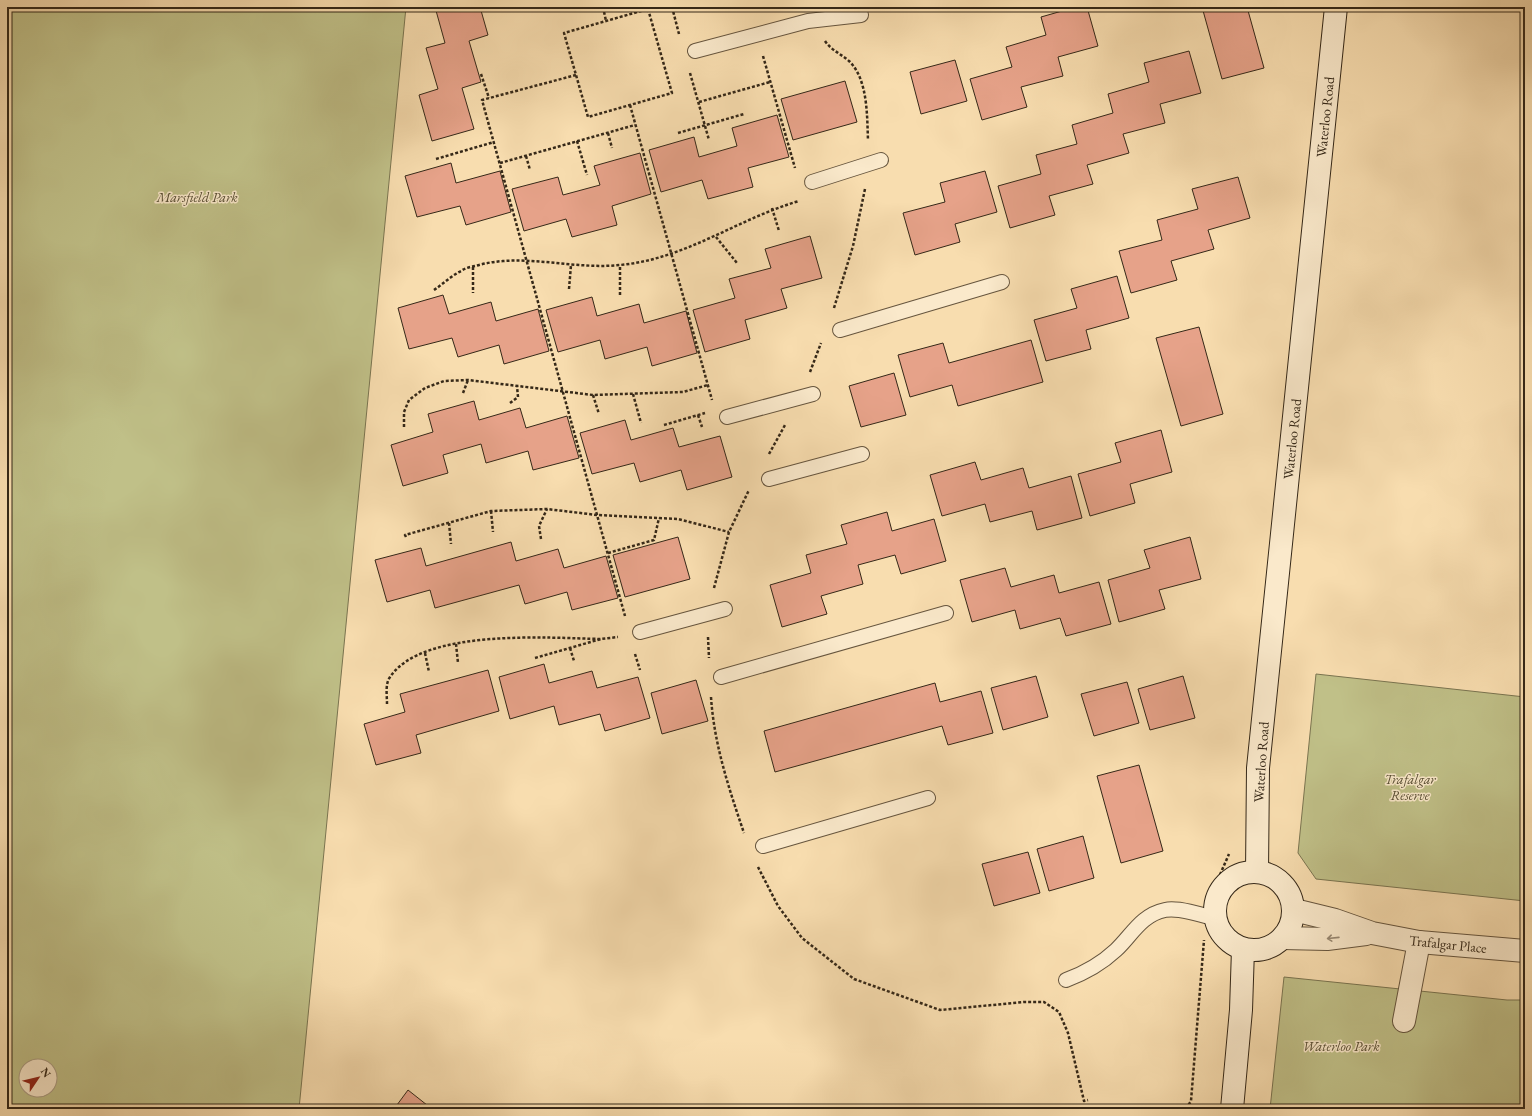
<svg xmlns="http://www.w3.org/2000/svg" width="1532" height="1116" viewBox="0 0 1532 1116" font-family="'EB Garamond',serif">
<rect width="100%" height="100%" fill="#f8ddaf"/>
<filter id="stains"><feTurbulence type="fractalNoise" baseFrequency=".005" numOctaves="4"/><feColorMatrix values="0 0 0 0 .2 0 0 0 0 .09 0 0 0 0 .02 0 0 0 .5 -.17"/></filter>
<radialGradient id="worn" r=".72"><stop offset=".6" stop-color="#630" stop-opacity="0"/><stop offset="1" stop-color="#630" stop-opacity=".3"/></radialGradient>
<g fill="#c0c088" stroke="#7a7450" fill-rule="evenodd">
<path d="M7 7H406L299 1109H7ZM26 1066H50V1090H26Z"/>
<polygon points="1316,674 1525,697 1525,901 1316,879 1298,853"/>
<polygon points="1284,977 1507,1000 1525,1000 1525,1109 1270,1109"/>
</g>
<g fill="#e6a289" stroke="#352818">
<polygon points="435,7 480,7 488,35 469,41 481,82 462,88 474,129 432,141 419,95 438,89 426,48 445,43"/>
<polygon points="1076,7 1087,7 1098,46 1058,57 1063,76 1021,87 1027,107 982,120 970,79 1012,67 1006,47 1046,35 1041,17"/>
<polygon points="1202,7 1247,7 1264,68 1222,79"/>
<polygon points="1189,51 1201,93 1160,104 1165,123 1123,134 1129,153 1087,165 1093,184 1049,196 1055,215 1010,228 998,186 1041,174 1036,155 1077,144 1072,125 1113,113 1108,94 1149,82 1144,63"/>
<polygon points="955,60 967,101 921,114 910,72"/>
<polygon points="845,81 857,122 793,140 781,99"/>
<polygon points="777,115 789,157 748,168 753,187 708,199 702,180 661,192 649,150 694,137 699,157 737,146 732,128"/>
<polygon points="640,153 651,194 612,206 617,225 572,237 566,219 524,231 512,189 558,177 563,195 600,185 594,166"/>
<polygon points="451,163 456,183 500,171 511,212 466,225 460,206 417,217 405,176"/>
<polygon points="985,171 997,212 955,224 960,242 915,255 903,213 945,202 940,183"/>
<polygon points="1238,177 1250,218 1208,230 1214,249 1171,261 1177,280 1131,293 1119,251 1162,240 1157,220 1198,209 1192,189"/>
<polygon points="810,236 822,278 781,289 787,308 745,320 750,339 705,352 693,310 735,298 729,279 771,268 765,249"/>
<polygon points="1117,276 1129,318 1086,330 1091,349 1046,361 1034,320 1077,308 1071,289"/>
<polygon points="443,295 449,314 491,302 496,321 538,309 549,351 504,364 499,345 458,357 452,338 409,349 398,308"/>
<polygon points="592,297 597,316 639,304 644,323 686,311 697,353 652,366 647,347 605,359 600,340 558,352 546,310"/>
<polygon points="1199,327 1223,414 1181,426 1156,338"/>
<polygon points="1031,340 1043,382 958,406 952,385 910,397 898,355 943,343 949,363"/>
<polygon points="894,373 906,415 861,427 849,386"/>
<polygon points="474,401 479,420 520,408 526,428 567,416 579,458 533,470 528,451 486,463 481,444 443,455 448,473 403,486 391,445 433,432 428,414"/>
<polygon points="625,420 631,440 673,428 679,447 720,436 732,477 687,490 681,470 640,482 634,463 592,474 580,433"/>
<polygon points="1161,430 1172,472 1130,484 1135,503 1090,516 1078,474 1121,462 1115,443"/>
<polygon points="975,462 981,480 1023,468 1029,488 1071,476 1082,518 1037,530 1032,511 990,522 985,504 942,516 930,475"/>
<polygon points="887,512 892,531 934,519 946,561 901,574 895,555 858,565 863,584 821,596 827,614 782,627 770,585 811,573 806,555 847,544 841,525"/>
<polygon points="678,537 690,579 625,597 613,555"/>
<polygon points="1190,537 1201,579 1159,590 1165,609 1119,622 1108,580 1150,568 1144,550"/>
<polygon points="511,542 516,561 558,549 564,568 606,556 618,598 572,610 567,592 525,604 519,585 435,608 430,590 387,602 375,560 421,548 426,566"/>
<polygon points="1005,568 1011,587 1054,575 1059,593 1099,582 1111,624 1066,636 1060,618 1020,629 1015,610 972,622 960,580"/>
<polygon points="544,664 549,683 592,671 597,688 638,677 650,718 605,731 600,714 559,725 554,706 510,719 499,677"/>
<polygon points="488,670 499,711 416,735 421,753 376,765 364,724 405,712 400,694"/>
<polygon points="1036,676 1048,717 1003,730 991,688"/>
<polygon points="1183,676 1195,718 1150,730 1138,689"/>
<polygon points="696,680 708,721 662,734 651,693"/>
<polygon points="1127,682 1139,723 1094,736 1081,694"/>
<polygon points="935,683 940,702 981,691 993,733 948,745 942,726 775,772 764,731"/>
<polygon points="1139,765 1163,851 1121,863 1097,776"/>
<polygon points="1083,836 1094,878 1049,891 1037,849"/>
<polygon points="1028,852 1040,893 994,906 982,864"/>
<polygon points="408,1090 432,1109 394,1109"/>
</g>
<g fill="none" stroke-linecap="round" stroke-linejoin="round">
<defs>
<g id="lane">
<polyline points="695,51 808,21 861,15"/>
<polyline points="812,182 881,160"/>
<polyline points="840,330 1002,282"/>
<polyline points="727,417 813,394"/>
<polyline points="769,479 862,454"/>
<polyline points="640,632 725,609"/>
<polyline points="721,677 946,613"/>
<polyline points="763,846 928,798"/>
<path d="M1066 980C1085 973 1101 964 1116 950 1132 935 1141 915 1165 910 1178 907 1203 915 1216 919"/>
</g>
<g id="street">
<polyline points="1294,910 1335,920 1372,933 1419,942 1525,951"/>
<polyline points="1283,938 1327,939 1366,934"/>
<polyline points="1404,1021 1419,942"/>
</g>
<g id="secondary">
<polyline points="1257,872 1258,768 1336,7"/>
<circle cx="1254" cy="911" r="39"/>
<polyline points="1232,1109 1241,1010 1243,949"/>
</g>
</defs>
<use href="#lane" stroke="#66553e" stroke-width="16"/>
<use href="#street" stroke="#66553e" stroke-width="24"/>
<use href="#secondary" stroke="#352818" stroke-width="24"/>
<g stroke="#352818" stroke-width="2.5" stroke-dasharray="3 2" stroke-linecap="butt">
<polyline points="603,7 606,21"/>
<polyline points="672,7 679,34"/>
<polygon points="648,9 672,93 588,117 564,33"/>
<path d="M825 41C831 50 841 54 849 61 868 79 867 116 868 140"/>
<polyline points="763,56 795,168"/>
<polyline points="690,73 709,140"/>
<polyline points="481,74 489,98"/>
<polyline points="576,75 482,100 625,616"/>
<polyline points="699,102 770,82"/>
<polyline points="630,105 712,400"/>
<polyline points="608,133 612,148"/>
<polyline points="678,133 744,114"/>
<polyline points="577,141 587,175"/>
<polyline points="526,156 530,170"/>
<polyline points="436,159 494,142"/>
<polyline points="500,163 635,125"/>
<polyline points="772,208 779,231"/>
<polyline points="716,237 737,263"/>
<polyline points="473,267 473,293"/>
<polyline points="569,289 571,265"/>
<path d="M434 290C443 284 451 276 461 271 465 268 470 267 475 266 522 252 571 270 620 265 686 259 737 219 799 201"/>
<polyline points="620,295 620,265"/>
<polyline points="834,308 853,246 865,189"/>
<polyline points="810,372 821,343"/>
<polyline points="463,393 468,380"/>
<polyline points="633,394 641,423"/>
<polyline points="593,395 599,414"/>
<polyline points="510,403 518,397 517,386"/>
<polyline points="698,415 702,427"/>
<polyline points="664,425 705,413"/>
<polyline points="404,427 404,412 409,400 425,388 444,381 468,380 593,395 683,392 708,385"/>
<polyline points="769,454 785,425"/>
<polyline points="491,511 493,532"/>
<polyline points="449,523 451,544"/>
<polyline points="406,537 405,535 491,511 547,509 597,515 678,519 729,532"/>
<polyline points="541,539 539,526 547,509"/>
<polyline points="608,553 654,540 659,518"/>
<polyline points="714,588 729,532 749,490"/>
<polyline points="708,637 709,658"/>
<polyline points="456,644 458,663"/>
<polyline points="570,648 574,661"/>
<polyline points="425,653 429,672"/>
<polyline points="635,654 640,670"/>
<polyline points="535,658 601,639 618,637"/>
<path d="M711 697C714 744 729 789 744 833"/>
<path d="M387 704C387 695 385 684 390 677 423 628 549 638 601 639"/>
<polyline points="758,867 778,906 802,938 854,979 940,1010 1024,1002 1044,1002 1059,1012 1068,1033 1084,1101 1088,1100"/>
<polyline points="1212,893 1229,854"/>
<polyline points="1186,1109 1191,1101 1204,940"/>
</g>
<use href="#lane" stroke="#fae9cb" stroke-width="14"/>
<use href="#street" stroke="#fae9cb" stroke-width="22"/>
<use href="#secondary" stroke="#fae9cb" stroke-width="22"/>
</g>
<defs><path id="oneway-shaft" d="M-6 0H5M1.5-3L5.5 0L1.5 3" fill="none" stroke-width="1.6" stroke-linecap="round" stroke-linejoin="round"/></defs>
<use stroke="#988872" href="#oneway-shaft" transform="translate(1333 938) rotate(174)"/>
<g text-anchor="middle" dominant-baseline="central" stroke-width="3" stroke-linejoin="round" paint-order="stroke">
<g font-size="14" fill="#352818" stroke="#fae9cb">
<text transform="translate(1325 117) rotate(-84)">Waterloo Road</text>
<text transform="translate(1292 439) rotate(-84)">Waterloo Road</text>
<text transform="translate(1261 762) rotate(-86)">Waterloo Road</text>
<text transform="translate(1448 944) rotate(6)">Trafalgar Place</text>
</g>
<g font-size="14" font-style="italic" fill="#584e34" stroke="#fae9cb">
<text x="197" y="197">Marsfield Park</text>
<text x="1410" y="779">Trafalgar<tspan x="1410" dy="16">Reserve</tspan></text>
<text x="1341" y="1046">Waterloo Park</text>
</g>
</g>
<rect width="1532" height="1116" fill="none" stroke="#f8ddaf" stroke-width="24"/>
<rect x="8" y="8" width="1516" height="1100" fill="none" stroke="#352818" stroke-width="2"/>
<rect x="12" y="12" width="1508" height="1092" fill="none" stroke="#352818"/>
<g transform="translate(38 1078) rotate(55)"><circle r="19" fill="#fae9cb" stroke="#ab9c83"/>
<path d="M0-3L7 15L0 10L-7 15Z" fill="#8f2418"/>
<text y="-6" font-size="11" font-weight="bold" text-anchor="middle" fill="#352818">N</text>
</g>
<rect width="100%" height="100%" filter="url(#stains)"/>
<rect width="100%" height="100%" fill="url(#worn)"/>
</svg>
